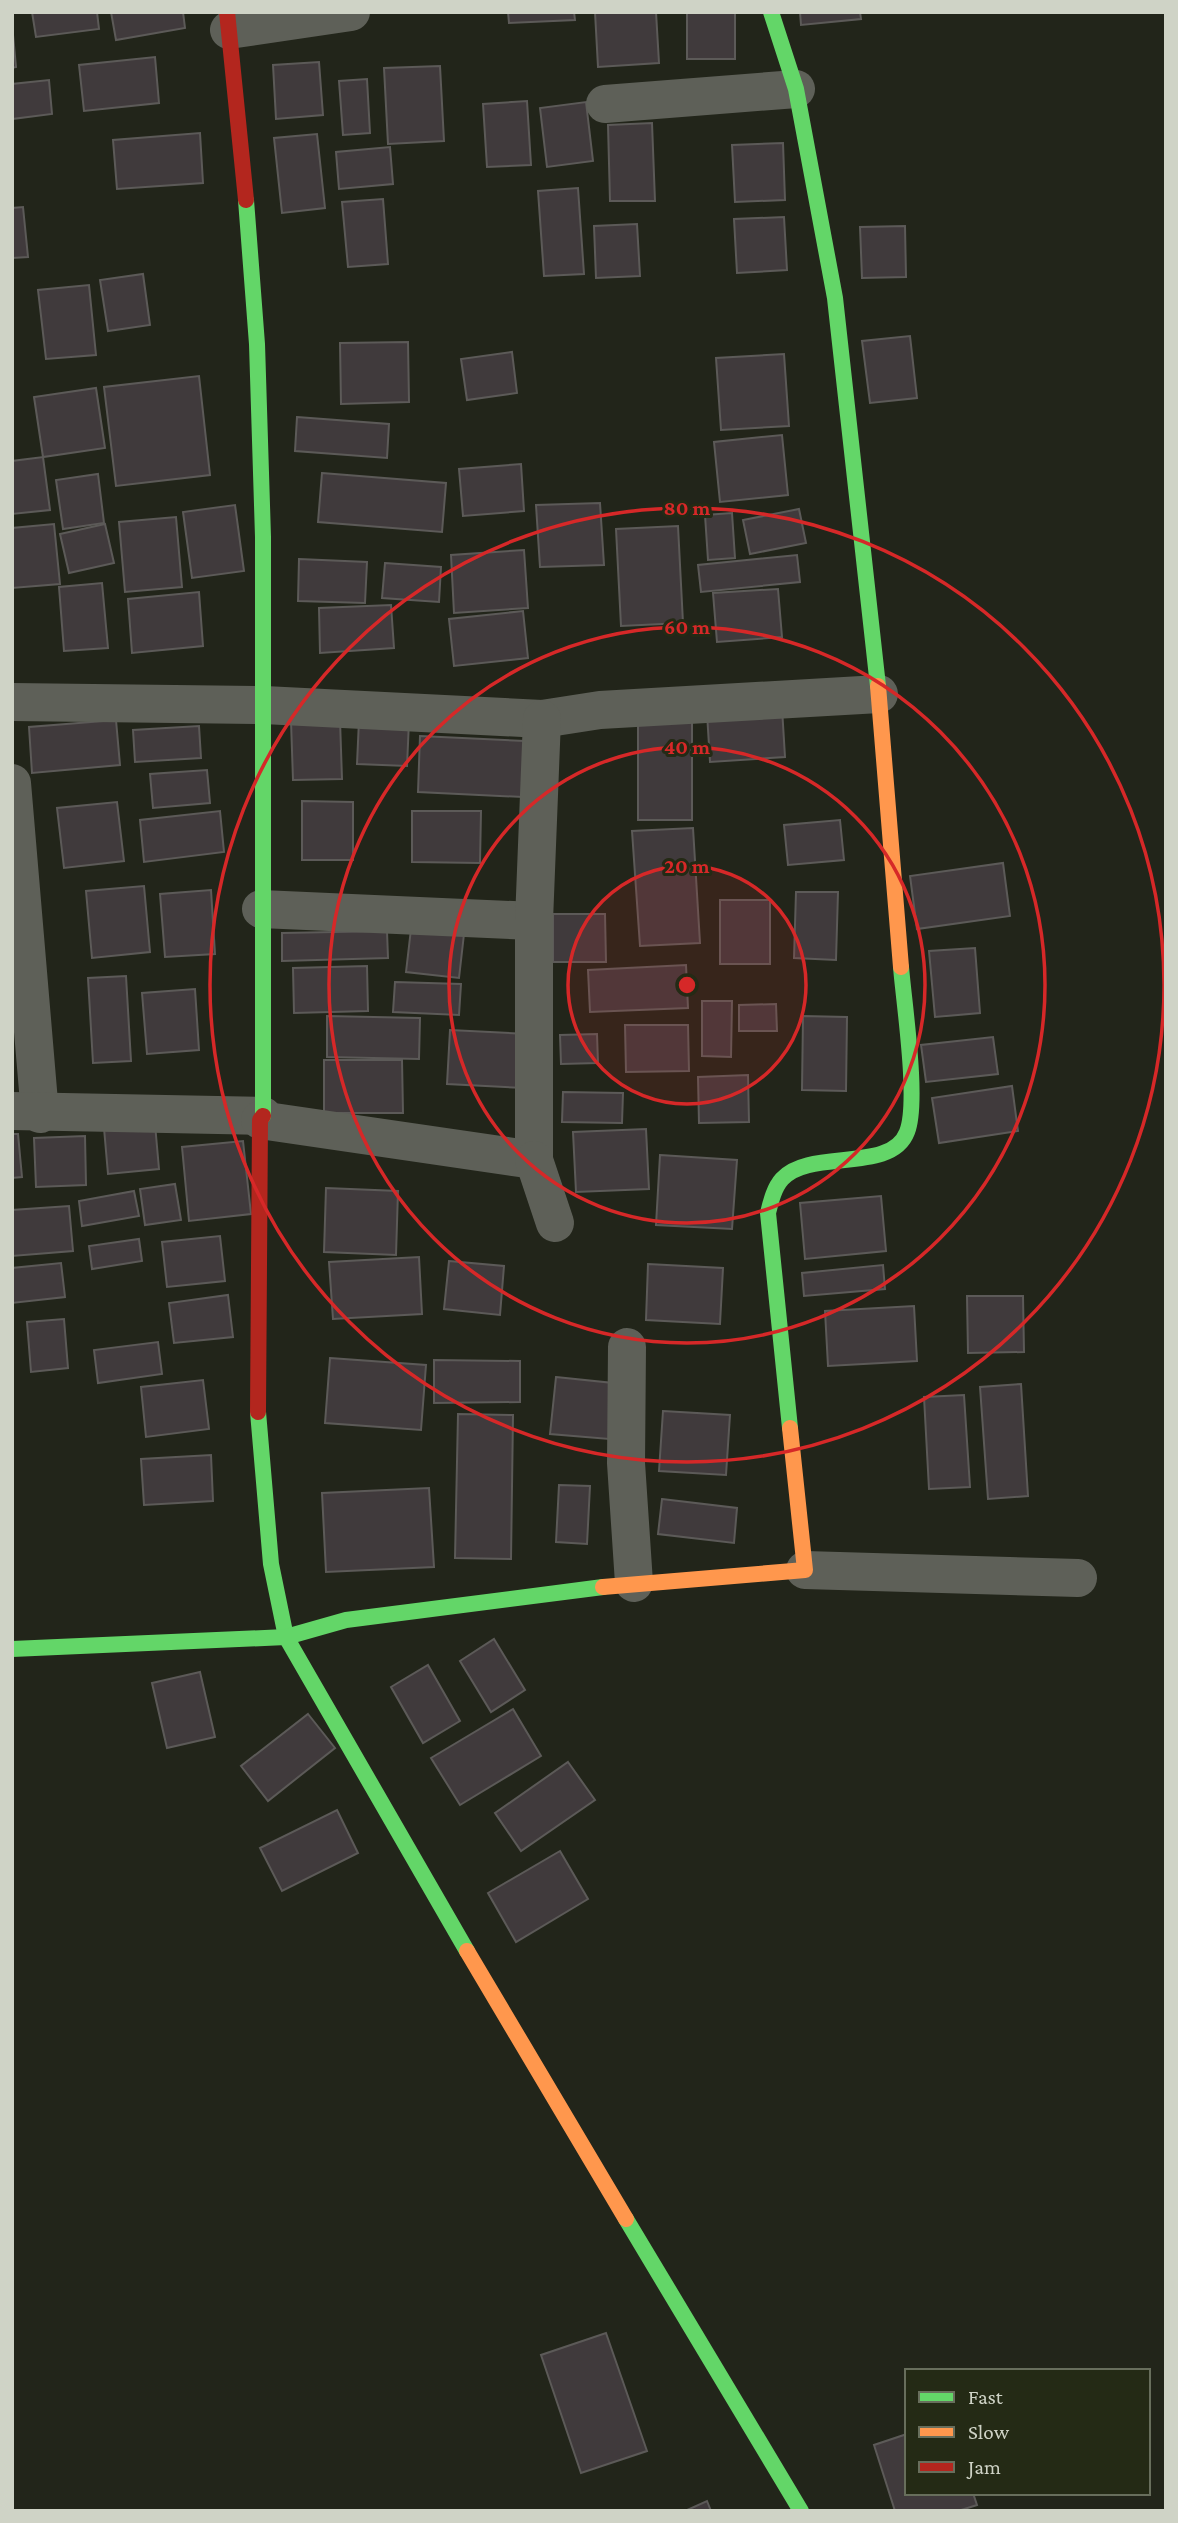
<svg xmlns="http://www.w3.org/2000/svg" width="1178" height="2523" viewBox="0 0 1178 2523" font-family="'Crimson Pro',serif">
<rect width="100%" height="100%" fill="#22251a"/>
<g fill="#403a3c" stroke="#5c5a58" stroke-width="2">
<polygon points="32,12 97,12 99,29 36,37"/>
<polygon points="111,12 183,12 185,28 116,40"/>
<polygon points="508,12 574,12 575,20 509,23"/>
<polygon points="595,12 656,12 659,63 598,67"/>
<rect x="687" y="12" width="48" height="47"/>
<polygon points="800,12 860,12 861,19 801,25"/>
<polygon points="12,24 16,67 12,68"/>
<polygon points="155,57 159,103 84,111 79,65"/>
<polygon points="319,62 323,115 276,119 273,65"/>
<polygon points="440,66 444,141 388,144 384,68"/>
<polygon points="367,79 370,133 343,135 339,81"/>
<polygon points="49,80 52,114 12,119 12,84"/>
<polygon points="527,101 531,165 487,167 483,104"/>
<polygon points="586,102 593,161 547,167 540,108"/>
<polygon points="652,123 655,201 610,201 608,125"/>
<polygon points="200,133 203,183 117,189 113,140"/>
<polygon points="317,134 325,208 282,213 274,138"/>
<polygon points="783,143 785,200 735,202 732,145"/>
<polygon points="390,147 393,184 339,189 336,152"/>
<polygon points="578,188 584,274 544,276 538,191"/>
<polygon points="383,199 388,264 348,267 342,202"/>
<polygon points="23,207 28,257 12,258 12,208"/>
<polygon points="784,217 787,270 737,273 734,219"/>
<polygon points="637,224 640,276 596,278 594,226"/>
<polygon points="905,226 906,277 862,278 860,227"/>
<polygon points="143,274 150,325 108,331 100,280"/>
<polygon points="89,285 96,355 46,359 38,290"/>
<polygon points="910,336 917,398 870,403 862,341"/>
<polygon points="408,342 409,402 341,404 340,343"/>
<polygon points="512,352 517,393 467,400 461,359"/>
<polygon points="784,354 789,426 721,430 716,358"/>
<polygon points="199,376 210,475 116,486 104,387"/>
<polygon points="96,388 105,448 43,457 34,397"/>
<polygon points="297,417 389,424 387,458 295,451"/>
<polygon points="782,435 788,495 720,502 714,442"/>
<polygon points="43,457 50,510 12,514 12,461"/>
<polygon points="521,464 524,511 463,516 459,469"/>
<polygon points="322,473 446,483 442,532 318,522"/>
<polygon points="98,474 104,523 63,529 56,480"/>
<polygon points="600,503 604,565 540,567 536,505"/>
<polygon points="235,505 244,571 192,578 183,512"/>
<polygon points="799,509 806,543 750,554 743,520"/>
<polygon points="732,513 735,558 708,560 705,515"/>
<polygon points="176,517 182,587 125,592 119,522"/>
<polygon points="54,524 60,584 12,588 12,528"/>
<polygon points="105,524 114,563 69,573 60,534"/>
<polygon points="678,526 683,623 621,626 616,529"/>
<polygon points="524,550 528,608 454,613 451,555"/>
<polygon points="797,555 800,582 701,592 698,565"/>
<polygon points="299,559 367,562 365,603 298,601"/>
<polygon points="385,563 441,567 439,602 382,598"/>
<polygon points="102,583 108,648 64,651 59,587"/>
<polygon points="778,589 782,637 717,642 713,593"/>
<polygon points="199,592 203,646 132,653 128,599"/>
<polygon points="391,605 394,648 320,653 319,608"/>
<polygon points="523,611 528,658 454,666 449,619"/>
<polygon points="782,708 785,757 710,762 707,713"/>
<polygon points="692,715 692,820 638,820 638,716"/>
<polygon points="116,720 120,765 32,773 29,727"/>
<polygon points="340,720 342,779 293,780 291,721"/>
<polygon points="359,720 409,721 407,766 357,764"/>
<polygon points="199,726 201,758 135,762 133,730"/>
<polygon points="420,736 525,741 523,797 418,792"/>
<polygon points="207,770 210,803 153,808 150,774"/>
<polygon points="302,801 353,802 353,860 302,860"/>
<polygon points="117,802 124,861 64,868 57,808"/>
<polygon points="220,811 224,852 144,862 140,820"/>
<polygon points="412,811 481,811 480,863 412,862"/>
<polygon points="840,820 844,860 788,865 784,825"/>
<polygon points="693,828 700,943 640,946 632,831"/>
<polygon points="1003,863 1010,916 917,929 910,876"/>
<polygon points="144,886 150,952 92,958 86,891"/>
<polygon points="211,890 215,954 165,957 160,894"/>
<polygon points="796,892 838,892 836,960 794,958"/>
<rect x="720" y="900" width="50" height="64"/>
<polygon points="553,914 605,914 606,962 553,962"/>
<polygon points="411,929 464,934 459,978 406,972"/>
<polygon points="387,931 388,958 282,961 282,933"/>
<polygon points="975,948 980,1013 935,1017 929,951"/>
<polygon points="686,965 688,1008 590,1012 588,970"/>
<polygon points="367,966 368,1011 294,1013 293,968"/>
<polygon points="126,976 131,1061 93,1063 88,978"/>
<polygon points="395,982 461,984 459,1015 393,1012"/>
<polygon points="195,989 199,1050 147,1054 142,993"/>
<polygon points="702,1001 732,1001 731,1057 702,1056"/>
<polygon points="776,1004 777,1031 739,1031 739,1005"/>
<polygon points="327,1016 420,1018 419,1059 327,1057"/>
<polygon points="803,1016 847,1017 846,1091 802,1090"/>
<polygon points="625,1025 688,1025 689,1071 626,1072"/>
<polygon points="450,1030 527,1034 524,1088 447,1084"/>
<polygon points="597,1034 598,1063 561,1064 560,1035"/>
<polygon points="993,1037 998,1074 926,1082 921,1045"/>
<polygon points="324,1060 402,1060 403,1113 324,1113"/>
<polygon points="748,1075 749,1122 699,1123 698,1077"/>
<polygon points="1012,1086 1018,1131 939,1143 932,1098"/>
<polygon points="563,1092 623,1093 622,1123 562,1122"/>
<polygon points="155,1124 159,1169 108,1174 104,1128"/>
<polygon points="646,1129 649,1189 576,1192 573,1132"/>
<polygon points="12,1134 18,1134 22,1177 12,1178"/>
<polygon points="85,1136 86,1185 36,1187 34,1138"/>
<polygon points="243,1141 251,1214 189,1221 182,1147"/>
<polygon points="660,1155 737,1160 732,1229 656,1225"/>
<polygon points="175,1184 181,1220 145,1225 140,1189"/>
<polygon points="326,1188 398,1191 396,1255 324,1252"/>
<polygon points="134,1191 139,1216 82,1226 79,1201"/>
<polygon points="881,1196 886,1251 805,1259 800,1203"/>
<polygon points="69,1206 73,1251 12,1256 12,1210"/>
<polygon points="220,1236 225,1281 167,1287 162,1242"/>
<polygon points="139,1239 142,1261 92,1269 89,1246"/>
<polygon points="419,1257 422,1314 333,1319 329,1262"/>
<polygon points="449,1261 504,1266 500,1315 444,1309"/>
<polygon points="61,1263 65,1297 12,1303 12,1268"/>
<polygon points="648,1264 723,1268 720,1324 646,1320"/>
<polygon points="883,1265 885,1289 804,1296 802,1273"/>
<polygon points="228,1295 233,1337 174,1343 169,1303"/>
<polygon points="967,1296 1023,1296 1024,1352 968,1353"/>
<polygon points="914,1306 917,1361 828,1366 825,1311"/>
<polygon points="64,1319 68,1368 31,1372 27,1322"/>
<polygon points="158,1342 162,1374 98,1383 94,1350"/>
<polygon points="330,1358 426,1365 421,1430 325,1423"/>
<polygon points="434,1360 520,1361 520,1402 434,1403"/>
<polygon points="556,1377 613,1383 609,1439 550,1434"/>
<polygon points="203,1380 209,1429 146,1437 141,1387"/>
<polygon points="1021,1384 1028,1496 988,1499 980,1387"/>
<polygon points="964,1395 970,1487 929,1489 924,1397"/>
<polygon points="663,1411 730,1415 726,1475 659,1471"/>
<polygon points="458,1414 513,1415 511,1559 455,1558"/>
<polygon points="211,1455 213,1501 144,1505 141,1459"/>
<polygon points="559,1485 590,1486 587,1544 556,1542"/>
<polygon points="429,1488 434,1567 326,1572 322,1493"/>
<polygon points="662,1499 737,1508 734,1543 658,1534"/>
<polygon points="494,1639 525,1690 491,1712 460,1661"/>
<polygon points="428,1665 460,1721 423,1743 391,1687"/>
<polygon points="200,1672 215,1737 167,1748 152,1683"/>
<polygon points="513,1709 541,1756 460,1805 431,1758"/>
<polygon points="308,1714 335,1748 268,1801 241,1766"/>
<polygon points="568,1762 595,1800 521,1851 495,1813"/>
<polygon points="337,1810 358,1853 282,1891 260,1848"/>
<polygon points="560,1851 588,1899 516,1942 488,1893"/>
<polygon points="606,2333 647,2451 581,2473 541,2355"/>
<polygon points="907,2434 907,2493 973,2493 977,2505 958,2511 895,2511 874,2445"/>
<polygon points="707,2501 711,2511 685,2511"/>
</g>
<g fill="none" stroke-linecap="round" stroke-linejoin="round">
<g stroke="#5e6058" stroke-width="38">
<polyline points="229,30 351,12"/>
<polyline points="605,104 796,89"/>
<polyline points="12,702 264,705 542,719 600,710 879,694"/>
<polyline points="12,783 40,1114"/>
<polyline points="261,909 534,921"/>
<polyline points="12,1111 263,1116"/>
<polyline points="260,1120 534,1160 534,921 542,719"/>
<polyline points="534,1160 555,1223"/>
<polyline points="627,1347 626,1463 634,1583"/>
<polyline points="805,1570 1078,1578"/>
</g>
<g stroke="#63d668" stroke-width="16">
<polyline points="771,12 796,89 835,298 878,686"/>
<polyline points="246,200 257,344 263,537 263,1116"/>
<polyline points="258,1412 271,1564 286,1637 467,1951"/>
<path d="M790 1428 768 1213C771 1201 774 1188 782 1179 810 1148 891 1174 907 1132 919 1102 904 1004 901 967"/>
<polyline points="12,1649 286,1637 346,1620 603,1587"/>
<polyline points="626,2219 801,2511"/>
</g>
<g stroke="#ff974d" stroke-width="16">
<polyline points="878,686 901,967"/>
<polyline points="603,1587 805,1570 790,1428"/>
<polyline points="467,1951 626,2219"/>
</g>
<g stroke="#b3261e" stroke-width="16">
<polyline points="227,12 246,200"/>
<polyline points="258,1412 260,1120 263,1116"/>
</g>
</g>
<circle cx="687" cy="985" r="119" fill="#d62828" fill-opacity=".12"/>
<g fill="none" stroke="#d62828" stroke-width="3.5">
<circle cx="687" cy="985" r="119"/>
<circle cx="687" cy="985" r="238"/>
<circle cx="687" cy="985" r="358"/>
<circle cx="687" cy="985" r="477"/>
</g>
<circle cx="687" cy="985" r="10" fill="#d62828" stroke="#242a15" stroke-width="3.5"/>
<g font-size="21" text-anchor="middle" font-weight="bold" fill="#d62828" stroke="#242a15" stroke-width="6" stroke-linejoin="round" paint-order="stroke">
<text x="687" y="515">80 m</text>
<text x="687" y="634">60 m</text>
<text x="687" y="754">40 m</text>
<text x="687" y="873">20 m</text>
</g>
<rect width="1178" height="2523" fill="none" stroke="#cfd3c6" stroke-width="28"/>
<rect x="905" y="2369" width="245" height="126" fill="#242a15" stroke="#686e5c" stroke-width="2"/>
<rect x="919" y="2392" width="35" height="10" fill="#63d668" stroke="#686e5c" stroke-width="2"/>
<text x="968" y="2404" font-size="21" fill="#cfd3c6">Fast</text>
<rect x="919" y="2427" width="35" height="10" fill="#ff974d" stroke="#686e5c" stroke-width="2"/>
<text x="968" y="2439" font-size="21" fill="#cfd3c6">Slow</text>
<rect x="919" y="2462" width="35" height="10" fill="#b3261e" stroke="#686e5c" stroke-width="2"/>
<text x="968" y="2474" font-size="21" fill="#cfd3c6">Jam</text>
</svg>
